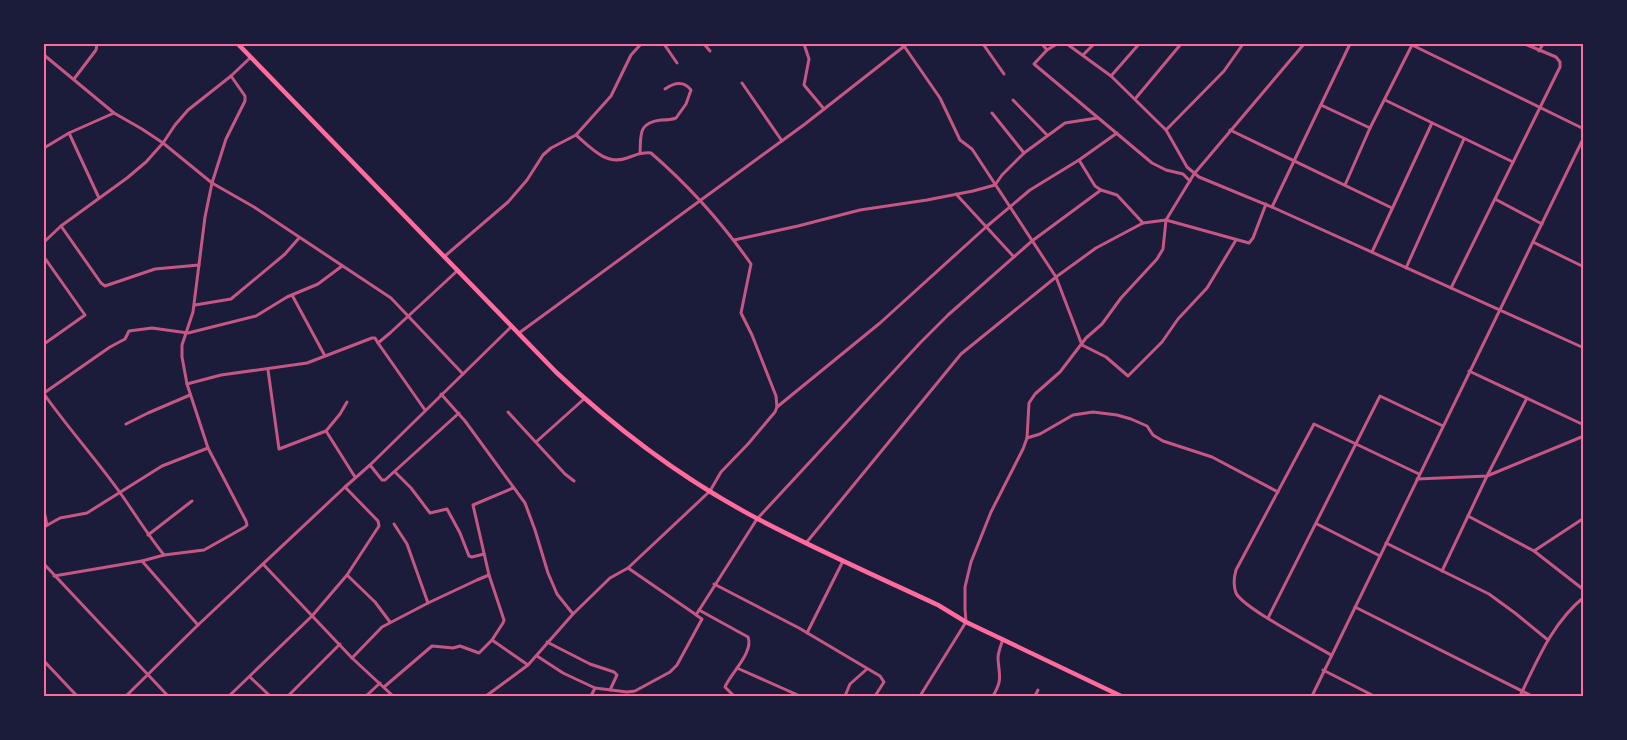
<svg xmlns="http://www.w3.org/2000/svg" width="1627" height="740" viewBox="0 0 1627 740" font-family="Roboto,sans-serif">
<rect width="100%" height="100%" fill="#1b1b3a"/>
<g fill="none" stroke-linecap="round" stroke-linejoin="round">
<g stroke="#c65784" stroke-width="3">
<polyline points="664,44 677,63"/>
<polyline points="704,44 710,51"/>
<polyline points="804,44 809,59 804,85 824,109"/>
<polyline points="983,44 1004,74"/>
<polyline points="1042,44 1047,50 1057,44"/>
<polyline points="1067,44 1111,76 1166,130 1187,167 1199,177 1272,207 1584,348"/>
<polyline points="1410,44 1584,129"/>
<polyline points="904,46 940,98 960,140 972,149 1056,277 1082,345 1106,357 1128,376 1162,342 1178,319 1207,288 1236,240"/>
<polyline points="1047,50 1034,64 1152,163 1166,170 1183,174 1190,181"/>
<polyline points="1539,51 1543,44"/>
<polyline points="44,55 114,113 142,129 163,143 212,183 254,207 391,298 463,374"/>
<polyline points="1083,55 1094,44"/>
<polyline points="1111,76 1139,44"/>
<polyline points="74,79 96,50 97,44"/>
<polyline points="742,83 782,141"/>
<polyline points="1135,99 1181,44"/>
<polyline points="1013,100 1047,135"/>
<polyline points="1385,100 1513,162"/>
<polyline points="1321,105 1370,128"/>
<polyline points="992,113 1024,153"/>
<polyline points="1166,130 1224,71 1243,44"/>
<polyline points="1230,130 1392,208"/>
<polyline points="69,133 99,198"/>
<polyline points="44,148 69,133 114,113"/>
<path d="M640 153C641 134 638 123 661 120 667 120 671 120 676 118L686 104 691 90C684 81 675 82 665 89"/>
<polyline points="1079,160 1095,186 1101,190 1117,195 1143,223 1166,220 1249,243 1253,238 1266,204"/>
<polyline points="1345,185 1370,128 1412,45"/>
<polyline points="956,194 1014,257"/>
<polyline points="1495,199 1542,224"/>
<polyline points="1272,207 1350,44"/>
<polyline points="61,226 101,283 105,286 155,269 199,265"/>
<polyline points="734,240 798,226 860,210 927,200 973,191 995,185 1002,175 1024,153 1065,123 1097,118"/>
<polyline points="44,242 61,226 127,178 146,162 163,143 175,125 188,110 231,76 251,57"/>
<polyline points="1533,242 1584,267"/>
<polyline points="1372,252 1432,123"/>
<polyline points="445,256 508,202 527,180 543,155 551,148 576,135 611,96 631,55 641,44"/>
<polyline points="44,257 85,315 44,344"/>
<polyline points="1406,268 1464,139"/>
<polyline points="1451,288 1560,67 1560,62 1556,57 1525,44"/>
<polyline points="292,295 325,356"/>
<polyline points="195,305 231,299 285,254 299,238"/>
<polyline points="519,333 805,124 907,44"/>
<polyline points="378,343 425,410"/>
<polyline points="268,370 279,449 326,431 340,414 347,402"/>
<polyline points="1469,371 1584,425"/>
<polyline points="187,384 221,375 307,363 372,338 375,338 378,343 390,333 457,271"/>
<polyline points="44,393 110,347 125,339 129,331 152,328 188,333 256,316 287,297 318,284 342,266"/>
<path d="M44 394C68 428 96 459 121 494 135 514 148 535 164 555"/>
<polyline points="441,394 465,421 525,503 535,530 548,573 557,594 573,614"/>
<polyline points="777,407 880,323 986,227 1030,190 1079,160 1117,133"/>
<polyline points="508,412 565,474 574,481"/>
<polyline points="126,424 148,413 190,395"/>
<polyline points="326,431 355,477"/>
<polyline points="1027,438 1040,434 1073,415 1093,412 1117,415 1131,419 1147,426 1153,435 1163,441 1212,457 1278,492"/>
<polyline points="536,442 584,399"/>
<polyline points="370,465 382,480 385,480 459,413"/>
<polyline points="395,472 411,488 430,513 447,509 460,533 469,556 472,557 484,554"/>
<polyline points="1417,479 1487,476 1584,436"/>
<polyline points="44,511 47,525"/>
<polyline points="1468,516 1534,551 1584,590"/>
<polyline points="394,524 407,544 428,603"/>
<polyline points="1317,524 1380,556"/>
<polyline points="44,527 60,518 87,513 162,466 208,448 187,384 182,357 182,345 193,312 205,217 212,183 226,139 245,101 245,96 231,76"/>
<polyline points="148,535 192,501"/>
<polyline points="806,543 961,354 1056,277 1096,248 1143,223"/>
<polyline points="1386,543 1489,594 1515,613 1548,640"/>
<polyline points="1534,551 1584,518"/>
<polyline points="142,561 198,625"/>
<polyline points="44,564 168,696"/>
<polyline points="263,564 352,658 393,696"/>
<polyline points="628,568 695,614"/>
<polyline points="1442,571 1487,476 1527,398"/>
<polyline points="347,575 375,602 390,622"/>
<polyline points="54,576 142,561 164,555 204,550 245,527 247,525 246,521 208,448"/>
<polyline points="714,584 799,628 880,676 884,682 875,696"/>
<polyline points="1355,607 1532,696"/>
<path d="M699 610 748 637C754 652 731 673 725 687L734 696"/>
<polyline points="1268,618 1380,396 1443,426"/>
<polyline points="807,633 843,561"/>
<polyline points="492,640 503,623 504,620 489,575 473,505 513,488"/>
<polyline points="547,642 590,664 614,672 617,675 610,690"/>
<path d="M1331 655C1313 644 1243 608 1236 593 1233 585 1234 577 1236 570L1314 424 1419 474"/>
<polyline points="537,656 563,673 595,688 627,692 635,691 670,672 677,665 702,619 696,615 757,519 920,343 948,315 1032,241 1101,190"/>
<polyline points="352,658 382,627 428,603 477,580 489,575"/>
<polyline points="44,661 77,696"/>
<polyline points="737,668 800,696"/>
<polyline points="1323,670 1374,696"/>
<polyline points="250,677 270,696"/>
<polyline points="384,687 432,646 453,648 460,646 479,653 492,640 528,665"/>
<polyline points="126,696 198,625 345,487 370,465 511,327"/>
<polyline points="229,696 312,616 347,575 379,526 378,521 345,487"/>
<polyline points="288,696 340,644"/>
<polyline points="366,696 380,683"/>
<path d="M486 696 528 665 573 614 610 578 628 568 710 491 721 472 748 444 775 412 777 407 776 396 752 335 741 313 751 264C723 224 688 185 651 153 641 152 636 155 627 158 606 166 590 147 576 135"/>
<polyline points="591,696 595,688"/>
<polyline points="845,696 850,684 867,669"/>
<polyline points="920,696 966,622 965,609 965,587 971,562 991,512 1023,449 1027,438 1029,403 1035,394 1060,372 1086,338 1102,324 1121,298 1157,259 1163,249 1166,220 1194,174 1304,44"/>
<path d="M993 696C1003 679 999 676 998 658 998 652 1001 645 1003 639"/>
<polyline points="1035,696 1038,690"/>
<polyline points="1312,696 1584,137"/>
<path d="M1520 696C1537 661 1552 623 1584 597"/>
</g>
<path stroke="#ff6b9d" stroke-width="4.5" d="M238 44 556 372C616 429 684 480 758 519 817 550 878 577 938 605L966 622 1121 696"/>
</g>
<rect width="1627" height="740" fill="none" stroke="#1b1b3a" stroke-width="90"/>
<rect x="45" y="45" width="1537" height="650" fill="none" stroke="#ff6b9d" stroke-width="2"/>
</svg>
